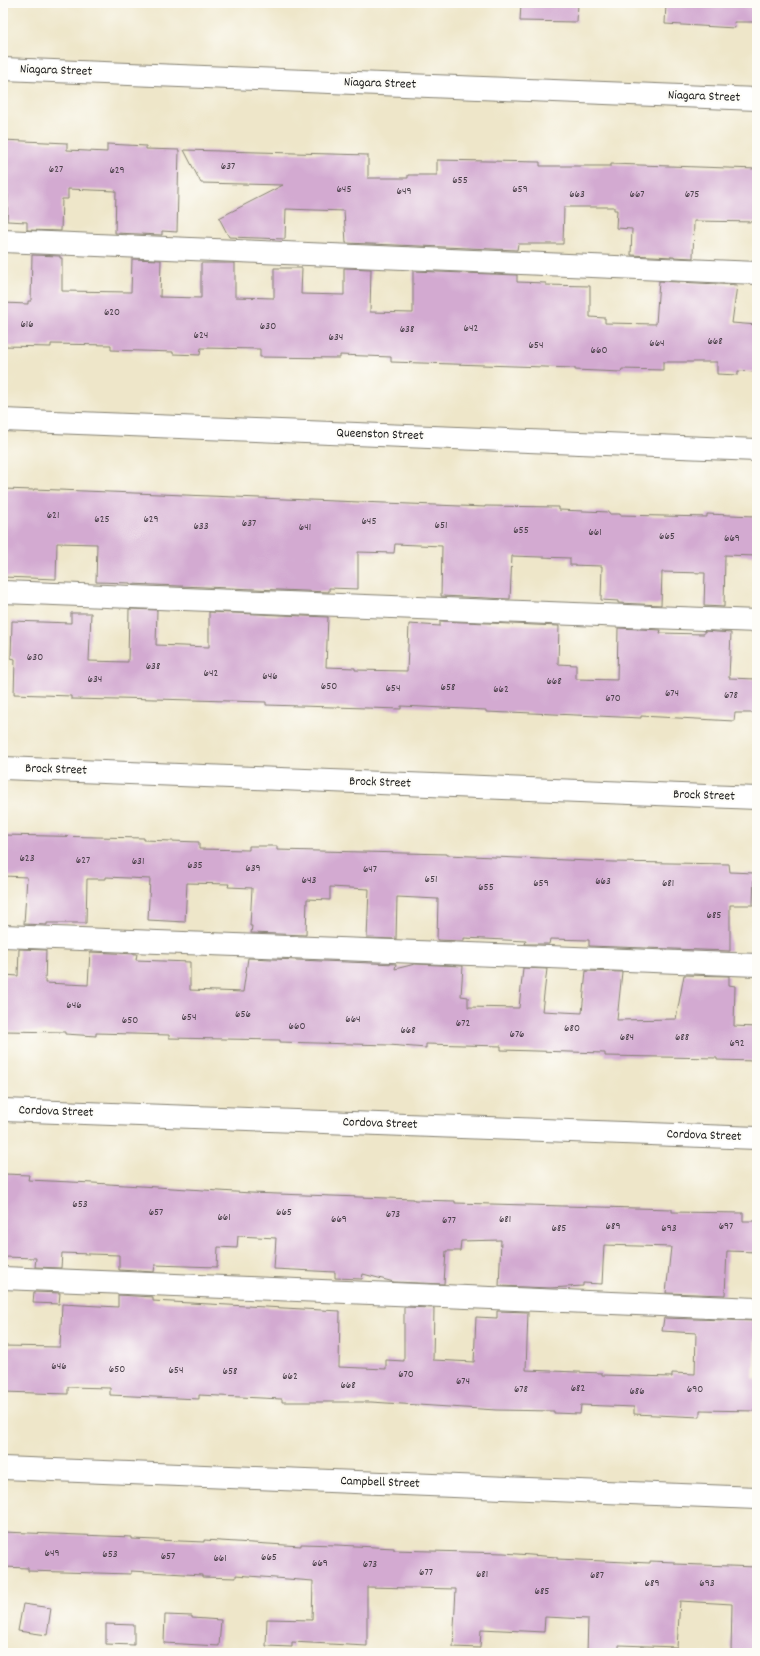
<svg xmlns="http://www.w3.org/2000/svg" width="760" height="1656" viewBox="0 0 760 1656" font-family="Dekko,sans-serif">
<rect width="100%" height="100%" fill="#fdfcf7"/>
<filter id="ink" filterUnits="userSpaceOnUse"><feTurbulence type="fractalNoise" baseFrequency=".025" numOctaves="2"/><feDisplacementMap in="SourceGraphic" scale="8" xChannelSelector="R" yChannelSelector="G"/><feConvolveMatrix kernelMatrix="1 2 1 2 8 2 1 2 1" color-interpolation-filters="sRGB"/></filter>
<filter id="wash" filterUnits="userSpaceOnUse"><feTurbulence type="fractalNoise" baseFrequency=".012" numOctaves="4" result="noise"/><feDisplacementMap in="SourceGraphic" scale="16" xChannelSelector="R" yChannelSelector="G"/><feGaussianBlur stdDeviation="0.9" result="paint"/><feColorMatrix in="noise" values="0 0 0 0 0 0 0 0 0 0 0 0 0 0 0 0 0 1.4 0 .05"/><feComposite in="paint" operator="in"/></filter>
<g filter="url(#wash)">
<rect width="100%" height="100%" fill="#eee6c9"/>
<g id="blocks">
<g fill="#d3aad1">
<polygon points="521,3 578,3 577,22 520,21"/>
<polygon points="666,3 757,3 757,22 734,22 735,28 665,24"/>
<polygon points="3,140 67,143 67,150 107,152 107,144 146,146 146,149 179,150 177,232 162,231 162,235 115,233 116,191 68,189 68,199 62,199 61,231 27,230 27,222 7,221 8,195 3,195"/>
<polygon points="184,150 368,155 368,178 408,178 408,175 437,175 437,160 540,162 540,166 611,166 611,164 757,169 757,222 694,221 693,258 631,255 632,229 616,228 617,210 614,210 614,207 564,207 563,244 518,244 517,250 346,243 344,211 286,209 285,239 229,237 219,218 283,185 201,183"/>
<polygon points="32,255 60,256 60,258 62,258 62,291 131,292 132,259 161,260 160,297 201,298 201,263 235,263 235,297 274,298 274,268 302,268 301,294 344,295 344,268 371,269 370,312 413,313 413,271 517,275 517,282 546,283 546,285 590,286 590,317 605,318 605,323 656,324 659,281 737,285 732,323 757,325 757,372 738,371 738,375 717,374 717,362 663,362 663,370 622,369 621,372 575,370 575,368 391,362 391,357 340,355 340,358 260,357 260,349 201,348 200,355 173,354 173,352 111,350 111,345 51,344 51,347 3,346 3,303 28,304 28,301 31,301"/>
<polygon points="3,489 34,490 34,489 485,507 485,506 559,507 559,510 609,512 609,514 620,514 620,515 707,517 707,514 754,516 754,523 757,523 757,556 725,555 724,607 704,606 705,573 662,572 661,605 618,603 618,601 601,600 602,566 570,565 570,558 512,556 510,599 441,596 442,546 395,544 394,553 358,552 358,589 329,588 329,592 130,584 130,583 96,582 97,544 57,543 56,579 3,577"/>
<polygon points="129,609 157,610 156,645 209,647 209,612 328,617 326,667 355,668 355,670 407,671 409,624 440,626 440,621 559,626 558,664 576,665 576,679 617,680 618,628 661,630 660,633 704,634 704,631 731,633 729,678 756,679 755,713 735,713 734,721 641,716 641,718 510,712 510,713 486,712 486,710 401,706 401,709 266,705 266,702 118,698 118,700 71,699 71,696 14,694 15,659 11,658 12,621 71,623 71,613 91,613 89,661 128,662"/>
<polygon points="3,835 144,838 144,840 199,842 199,849 249,850 249,846 277,846 277,850 447,854 447,855 613,862 729,864 730,872 754,873 753,905 730,905 730,951 589,946 589,940 550,939 549,944 525,944 526,941 464,938 464,941 437,940 438,899 397,897 396,939 367,938 369,889 330,887 330,900 307,899 306,935 251,933 252,926 250,926 252,888 228,887 229,884 187,883 185,922 148,920 150,879 106,877 106,879 87,879 86,923 47,923 47,925 24,924 27,877 3,876"/>
<polygon points="19,949 46,950 45,983 88,985 90,952 137,954 136,960 190,962 190,990 243,992 248,958 396,964 395,969 415,964 463,966 461,996 468,997 468,1007 519,1008 523,968 547,969 542,1011 582,1013 586,971 622,972 617,1020 676,1019 684,975 729,976 729,985 735,986 734,1026 756,1027 756,1061 717,1060 717,1058 605,1056 605,1053 501,1050 501,1046 426,1044 426,1048 389,1045 280,1042 280,1040 169,1038 169,1035 96,1033 96,1036 65,1034 65,1032 3,1031 3,978 5,978 5,975 18,976"/>
<polygon points="5,1174 29,1175 28,1180 93,1183 251,1193 414,1199 414,1200 455,1201 455,1203 672,1209 672,1212 743,1213 743,1221 757,1221 757,1252 727,1251 725,1295 666,1293 671,1247 604,1245 602,1284 583,1283 583,1286 550,1288 499,1286 501,1240 461,1241 460,1251 446,1251 444,1284 394,1282 363,1274 362,1279 335,1278 335,1272 274,1269 276,1238 238,1236 237,1248 218,1247 217,1267 155,1265 154,1272 119,1270 119,1255 62,1253 61,1268 35,1267 36,1258 3,1257"/>
<polygon points="34,1292 60,1293 59,1304 33,1303"/>
<polygon points="118,1295 153,1297 153,1301 340,1311 339,1367 386,1369 386,1360 404,1361 404,1307 434,1308 433,1360 474,1362 476,1317 497,1318 497,1311 528,1312 526,1370 602,1373 602,1375 672,1377 672,1373 695,1374 696,1333 662,1331 664,1318 756,1321 753,1379 757,1379 757,1411 700,1410 700,1417 634,1414 634,1407 581,1405 580,1414 554,1413 554,1411 496,1410 371,1402 282,1402 282,1399 199,1395 199,1399 110,1395 110,1388 68,1387 68,1394 3,1392 3,1346 60,1347 62,1304 118,1307"/>
<polygon points="3,1532 132,1537 132,1539 204,1542 204,1540 301,1546 301,1544 337,1545 394,1548 394,1550 504,1553 557,1557 557,1559 650,1563 650,1561 675,1562 675,1564 757,1567 757,1653 731,1653 732,1604 680,1601 677,1647 619,1645 619,1653 587,1653 588,1619 545,1617 544,1632 481,1629 480,1648 453,1647 456,1589 367,1587 367,1646 292,1642 292,1647 266,1646 267,1619 312,1620 313,1581 236,1575 236,1578 202,1577 202,1575 131,1571 131,1574 28,1571 28,1568 3,1567"/>
<polygon points="23,1604 51,1608 47,1635 18,1631"/>
<polygon points="165,1615 192,1616 192,1618 221,1620 219,1646 164,1643"/>
<polygon points="106,1624 134,1625 134,1645 106,1644"/>
</g>
</g>
</g>
<g filter="url(#ink)">
<use href="#blocks" fill-opacity="0" stroke="#858172" stroke-width="1"/>
<g fill="none" stroke-linecap="round" stroke-linejoin="round">
<defs>
<g id="minor">
<polyline points="3,69 757,99"/>
<polyline points="3,241 757,273"/>
<polyline points="3,420 757,450"/>
<polyline points="3,592 757,621"/>
<polyline points="3,768 757,798"/>
<polyline points="3,936 757,965"/>
<polyline points="3,1110 757,1138"/>
<polyline points="3,1278 757,1309"/>
<polyline points="3,1468 757,1498"/>
</g>
</defs>
<use href="#minor" stroke="#858172" stroke-width="24"/>
<use href="#minor" stroke="#fff" stroke-width="22"/>
</g>
</g>
<g text-anchor="middle" dominant-baseline="central" stroke-width="4" stroke-linejoin="round" paint-order="stroke">
<g font-size="11" fill="#4a4049">
<text x="228" y="167">637</text>
<text x="56" y="170">627</text>
<text x="117" y="171">629</text>
<text x="460" y="181">655</text>
<text x="344" y="190">645</text>
<text x="520" y="190">659</text>
<text x="404" y="192">649</text>
<text x="577" y="195">663</text>
<text x="637" y="195">667</text>
<text x="692" y="195">675</text>
<text x="112" y="313">620</text>
<text x="27" y="325">616</text>
<text x="268" y="327">630</text>
<text x="471" y="329">642</text>
<text x="407" y="330">638</text>
<text x="201" y="336">624</text>
<text x="336" y="338">634</text>
<text x="715" y="342">668</text>
<text x="657" y="344">664</text>
<text x="536" y="346">654</text>
<text x="599" y="351">660</text>
<text x="53" y="516">621</text>
<text x="102" y="520">625</text>
<text x="151" y="520">629</text>
<text x="369" y="522">645</text>
<text x="249" y="524">637</text>
<text x="441" y="526">651</text>
<text x="201" y="527">633</text>
<text x="305" y="528">641</text>
<text x="521" y="531">655</text>
<text x="595" y="533">661</text>
<text x="667" y="537">665</text>
<text x="732" y="539">669</text>
<text x="35" y="658">630</text>
<text x="153" y="667">638</text>
<text x="211" y="674">642</text>
<text x="270" y="677">646</text>
<text x="95" y="680">634</text>
<text x="554" y="682">668</text>
<text x="329" y="687">650</text>
<text x="448" y="688">658</text>
<text x="393" y="689">654</text>
<text x="501" y="690">662</text>
<text x="672" y="694">674</text>
<text x="731" y="696">678</text>
<text x="613" y="699">670</text>
<text x="27" y="859">623</text>
<text x="83" y="861">627</text>
<text x="138" y="862">631</text>
<text x="195" y="866">635</text>
<text x="253" y="869">639</text>
<text x="370" y="870">647</text>
<text x="431" y="880">651</text>
<text x="309" y="881">643</text>
<text x="603" y="882">663</text>
<text x="541" y="884">659</text>
<text x="668" y="884">681</text>
<text x="486" y="888">655</text>
<text x="714" y="916">685</text>
<text x="74" y="1006">646</text>
<text x="243" y="1015">656</text>
<text x="189" y="1018">654</text>
<text x="353" y="1020">664</text>
<text x="130" y="1021">650</text>
<text x="463" y="1024">672</text>
<text x="297" y="1027">660</text>
<text x="572" y="1029">680</text>
<text x="408" y="1031">668</text>
<text x="517" y="1035">676</text>
<text x="627" y="1038">684</text>
<text x="682" y="1038">688</text>
<text x="737" y="1044">692</text>
<text x="80" y="1205">653</text>
<text x="156" y="1213">657</text>
<text x="284" y="1213">665</text>
<text x="393" y="1215">673</text>
<text x="224" y="1218">661</text>
<text x="339" y="1220">669</text>
<text x="505" y="1220">681</text>
<text x="449" y="1221">677</text>
<text x="613" y="1227">689</text>
<text x="726" y="1227">697</text>
<text x="559" y="1229">685</text>
<text x="669" y="1229">693</text>
<text x="59" y="1367">646</text>
<text x="117" y="1370">650</text>
<text x="176" y="1371">654</text>
<text x="230" y="1372">658</text>
<text x="406" y="1375">670</text>
<text x="290" y="1377">662</text>
<text x="463" y="1382">674</text>
<text x="348" y="1386">668</text>
<text x="578" y="1389">682</text>
<text x="521" y="1390">678</text>
<text x="695" y="1390">690</text>
<text x="637" y="1392">686</text>
<text x="52" y="1554">649</text>
<text x="110" y="1555">653</text>
<text x="168" y="1557">657</text>
<text x="269" y="1558">665</text>
<text x="220" y="1559">661</text>
<text x="320" y="1564">669</text>
<text x="370" y="1565">673</text>
<text x="426" y="1573">677</text>
<text x="482" y="1575">681</text>
<text x="597" y="1576">687</text>
<text x="652" y="1584">689</text>
<text x="707" y="1584">693</text>
<text x="542" y="1592">685</text>
</g>
<g font-size="13" fill="#1c1c1c" stroke="#fdfcf7">
<text transform="translate(56 71) rotate(2)">Niagara Street</text>
<text transform="translate(380 84) rotate(2)">Niagara Street</text>
<text transform="translate(704 97) rotate(2)">Niagara Street</text>
<text transform="translate(380 435) rotate(2)">Queenston Street</text>
<text transform="translate(56 770) rotate(2)">Brock Street</text>
<text transform="translate(380 783) rotate(2)">Brock Street</text>
<text transform="translate(704 796) rotate(2)">Brock Street</text>
<text transform="translate(56 1112) rotate(2)">Cordova Street</text>
<text transform="translate(380 1124) rotate(2)">Cordova Street</text>
<text transform="translate(704 1136) rotate(2)">Cordova Street</text>
<text transform="translate(380 1483) rotate(2)">Campbell Street</text>
</g>
</g>
<rect width="760" height="1656" fill="none" stroke="#fdfcf7" stroke-width="16"/>
</svg>
